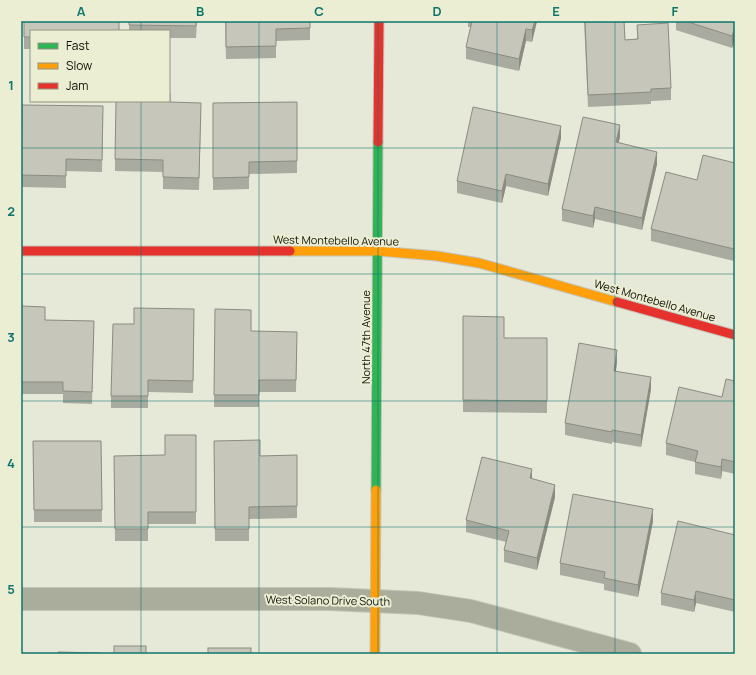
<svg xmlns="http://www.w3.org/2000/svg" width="756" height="675" viewBox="0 0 756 675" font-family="Manrope,sans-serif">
<rect width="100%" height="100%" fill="#e6e8d8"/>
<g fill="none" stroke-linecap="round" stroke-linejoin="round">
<defs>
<polyline id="street" points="21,599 330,599 418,603 471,611 630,654"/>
<polyline id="fast" points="376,490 378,142"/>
<g id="slow">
<polyline points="290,251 378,251 437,256 479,263 617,302"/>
<polyline points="375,654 376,490"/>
</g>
<g id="jam">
<polyline points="378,142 379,21"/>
<polyline points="21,251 290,251"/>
<polyline points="617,302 735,335"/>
</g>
</defs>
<use href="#street" stroke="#c3c4b8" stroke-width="24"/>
<use href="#fast" stroke="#c3c4b8" stroke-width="11"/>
<use href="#slow" stroke="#c3c4b8" stroke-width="11"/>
<use href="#jam" stroke="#c3c4b8" stroke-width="11"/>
<use href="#street" stroke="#aaac9c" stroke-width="22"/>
<use href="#fast" stroke="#30b455" stroke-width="9"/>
<use href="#slow" stroke="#ff9f0a" stroke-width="9"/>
<use href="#jam" stroke="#e5322d" stroke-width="9"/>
</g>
<g fill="#aaaba0">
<polygon points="24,21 31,31 31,49 24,49"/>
<polygon points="129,21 197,21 196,38 169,38 169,31 129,31"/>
<polygon points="225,21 310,21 310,40 276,41 276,58 226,59"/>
<polygon points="468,21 537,21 532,42 526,41 519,71 466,59 466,47 471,27 468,27"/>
<polygon points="584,21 624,21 625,40 637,39 637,25 671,88 671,100 651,101 651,104 588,107"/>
<polygon points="676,21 735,21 735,39 732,48 676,30"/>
<polygon points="170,102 201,115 199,190 163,189 163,172 115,171 115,159"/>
<polygon points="297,102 297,173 249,174 249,189 213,190 213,103"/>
<polygon points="22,105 103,118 102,172 66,171 66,188 21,187"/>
<polygon points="620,137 618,143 657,164 642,230 595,219 593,228 562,221 562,209"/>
<polygon points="561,138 548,196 506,186 502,203 457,193 457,181"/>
<polygon points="735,163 735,256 734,261 651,241 651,229 697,180"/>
<polygon points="21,306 45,320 94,321 92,404 63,403 63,394 21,394"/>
<polygon points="463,316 504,338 547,338 547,413 463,412"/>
<polygon points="194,321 193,393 148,392 148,408 111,408 111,396 134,324"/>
<polygon points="251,331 297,344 296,392 259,392 259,407 214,407 214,395"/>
<polygon points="617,362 616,371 651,389 641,447 612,442 612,444 565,435 565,423"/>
<polygon points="735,381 735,474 722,471 721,479 695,474 695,462 666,455 666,443 722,397"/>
<polygon points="196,435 196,524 148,524 148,541 115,541 114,456 165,455"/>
<polygon points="33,441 101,441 102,522 34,522"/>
<polygon points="214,441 260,456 297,455 297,518 249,519 249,541 215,541"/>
<polygon points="532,479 555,497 537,570 504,562 504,550 506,542 466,532 466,520"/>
<polygon points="653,521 638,597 604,590 604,584 560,575 560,563"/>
<polygon points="735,535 735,612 696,603 694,612 661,605 661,593"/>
</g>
<g fill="#8b8b82">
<polygon points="535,21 537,21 532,42 532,30"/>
<polygon points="735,27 735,39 732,48 732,36"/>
<polygon points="526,29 526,41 519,71 519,59"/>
<polygon points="620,125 620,137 616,154 616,142"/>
<polygon points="561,126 561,138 548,196 548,184"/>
<polygon points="657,152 657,164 642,230 642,218"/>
<polygon points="506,174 506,186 502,203 502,191"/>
<polygon points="595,207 595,219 593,228 593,216"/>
<polygon points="735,244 735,256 734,261 734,249"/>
<polygon points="617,350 617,362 614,383 614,371"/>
<polygon points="651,377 651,389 641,447 641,435"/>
<polygon points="722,459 722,471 721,479 721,467"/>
<polygon points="532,469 532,481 530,478"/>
<polygon points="555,485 555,497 537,570 537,558"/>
<polygon points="653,509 653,521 638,597 638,585"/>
<polygon points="696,591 696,603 694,612 694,600"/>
</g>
<g fill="#c6c7ba" stroke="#8b8b82">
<polygon points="24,21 119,21 119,31 31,31 31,37 24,37"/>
<polygon points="129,21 196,21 196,26 129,25"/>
<polygon points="226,21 310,21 310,28 276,29 276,46 226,47"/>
<polygon points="472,21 535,21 532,30 526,29 519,59 466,47"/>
<polygon points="585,21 624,21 625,40 638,39 637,25 668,23 671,88 651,89 651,92 588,95"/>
<polygon points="685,21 735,21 735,27 732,36"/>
<polygon points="169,93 170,93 170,102 201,103 199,178 163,177 163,160 115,159 116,101 169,101"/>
<polygon points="297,102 297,161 249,162 249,177 213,178 213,103"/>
<polygon points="22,105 103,106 102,160 66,159 66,176 21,175"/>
<polygon points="473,107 561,126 548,184 506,174 502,191 457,181"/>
<polygon points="583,117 620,125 616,142 657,152 642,218 595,207 593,216 562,209"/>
<polygon points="703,155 735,163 735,244 734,249 651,229 666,172 697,180"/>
<polygon points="21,306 45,307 45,320 94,321 92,392 63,391 63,382 21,382"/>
<polygon points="134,308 194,309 193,381 148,380 148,396 111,396 113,324 134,324"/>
<polygon points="215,309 251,310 251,331 297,332 296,380 259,380 259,395 214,395"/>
<polygon points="463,316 504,317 504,338 547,338 547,401 463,400"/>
<polygon points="579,343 617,350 614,371 651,377 641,435 612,430 612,432 565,423"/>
<polygon points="726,379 735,381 735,462 722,459 721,467 695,462 698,451 666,443 679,387 722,397"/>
<polygon points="165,435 196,435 196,512 148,512 148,529 115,529 114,456 165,455"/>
<polygon points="260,440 260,456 297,455 297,506 249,507 249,529 215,529 214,441"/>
<polygon points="33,441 101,441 102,510 34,510"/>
<polygon points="482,457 532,469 530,478 555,485 537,558 504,550 509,531 466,520"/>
<polygon points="573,494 653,509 638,585 604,578 605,572 560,563"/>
<polygon points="678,521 735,535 735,600 696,591 694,600 661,593"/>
<rect x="114" y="646" width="32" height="8"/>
<rect x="208" y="648" width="43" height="6"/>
<polygon points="58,652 101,653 101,654 58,654"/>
</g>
<path fill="none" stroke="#0f766e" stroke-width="1" stroke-opacity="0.55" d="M141 21V31M259 21V654M378 21V654M497 21V654M615 21V654M141 101V654M21 148H735M21 274H735M21 401H735M21 527H735"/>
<g text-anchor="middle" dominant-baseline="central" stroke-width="4" stroke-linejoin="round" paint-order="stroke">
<g font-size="11" fill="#0f0f06" stroke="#ebeed2">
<text transform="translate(336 240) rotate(1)">West Montebello Avenue</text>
<text transform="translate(655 300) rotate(16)">West Montebello Avenue</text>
<text transform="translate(365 337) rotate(-90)">North 47th Avenue</text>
<text transform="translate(328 600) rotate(1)">West Solano Drive South</text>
</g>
</g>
<rect width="756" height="675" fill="none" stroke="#ebeed2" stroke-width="44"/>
<rect x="30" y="30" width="140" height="72" fill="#ebeed2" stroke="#939580"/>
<rect x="38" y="43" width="20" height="6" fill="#30b455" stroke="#939580"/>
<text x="66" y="50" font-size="12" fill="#0f0f06">Fast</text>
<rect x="38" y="63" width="20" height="6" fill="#ff9f0a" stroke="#939580"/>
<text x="66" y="70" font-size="12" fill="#0f0f06">Slow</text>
<rect x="38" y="83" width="20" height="6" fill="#e5322d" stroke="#939580"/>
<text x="66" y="90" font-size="12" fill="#0f0f06">Jam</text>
<rect x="22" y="22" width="712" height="631" fill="none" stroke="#0f766e" stroke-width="1.5"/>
<g font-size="13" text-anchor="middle" font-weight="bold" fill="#0f766e">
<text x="81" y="16">A</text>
<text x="200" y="16">B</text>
<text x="319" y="16">C</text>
<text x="437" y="16">D</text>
<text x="556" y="16">E</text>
<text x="675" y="16">F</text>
<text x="11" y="90">1</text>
<text x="11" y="216">2</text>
<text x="11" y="342">3</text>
<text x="11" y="468">4</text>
<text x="11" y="594">5</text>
</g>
</svg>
